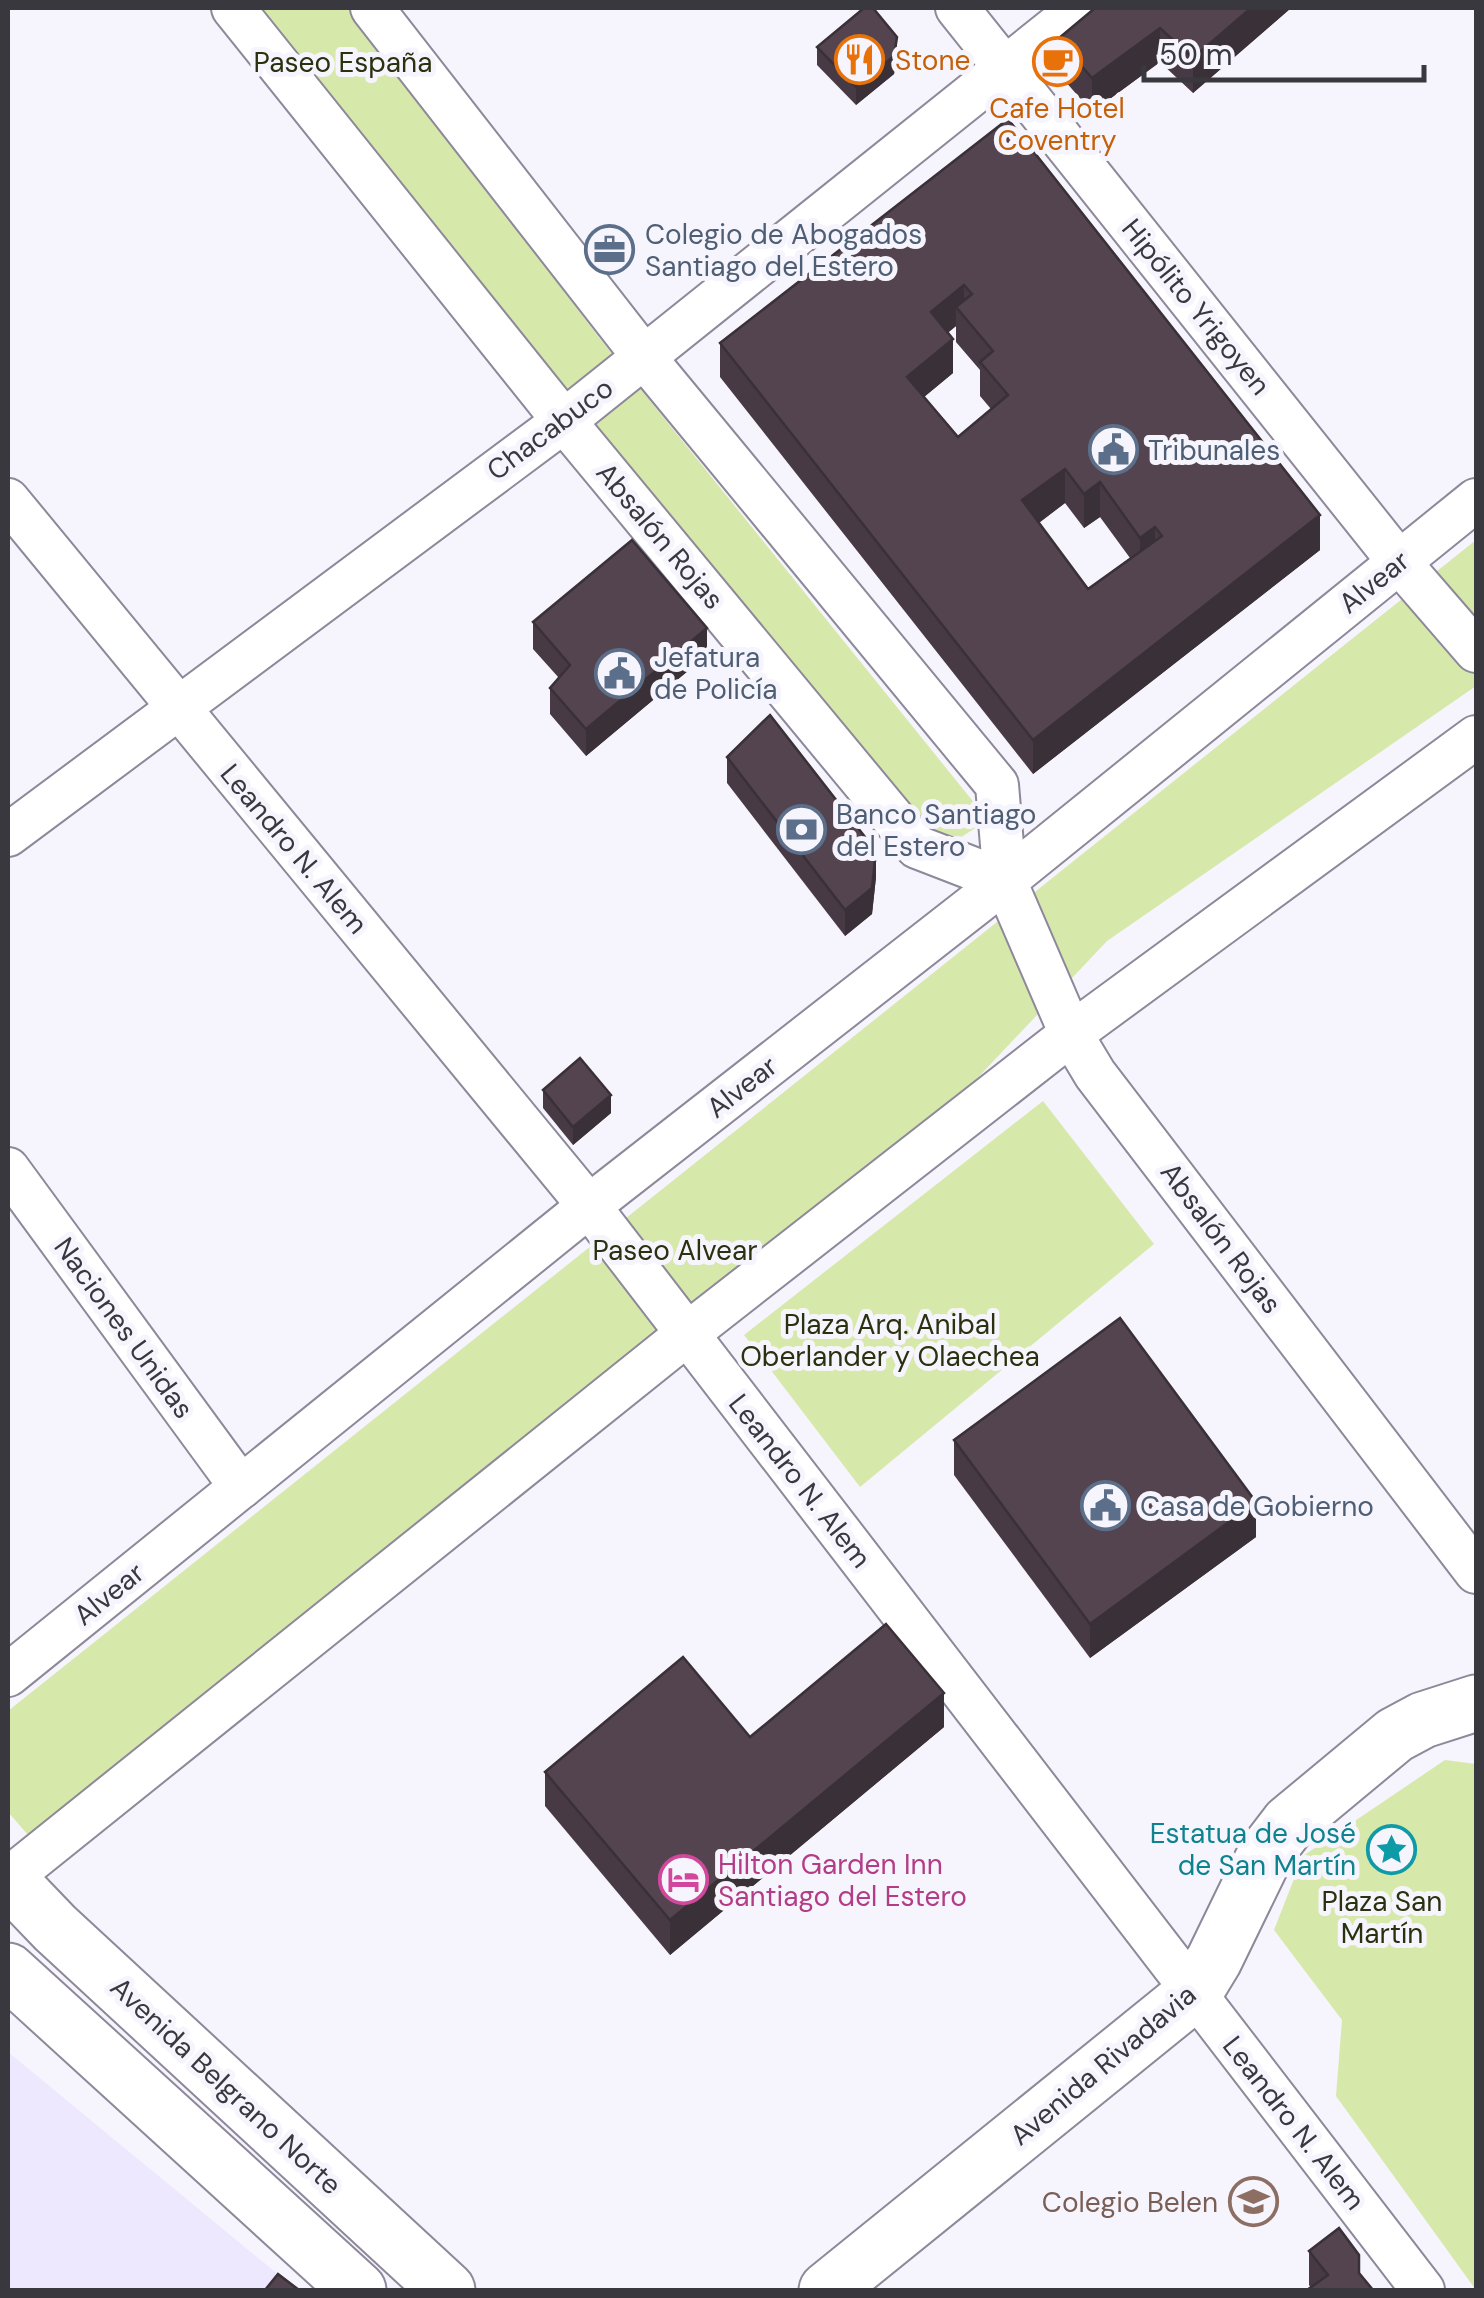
<svg xmlns="http://www.w3.org/2000/svg" width="1484" height="2298" viewBox="0 0 1484 2298" font-family="'DM Sans',sans-serif">
<rect width="100%" height="100%" fill="#f6f4fc"/>
<polygon fill="#ede8fe" points="8,2052 297,2290 8,2290"/>
<g fill="#d7e8ab">
<polygon points="254,8 348,8 601,340 988,820 944,848 534,360"/>
<polygon points="1476,540 1476,686 1107,941 967,1089 29,1836 8,1812 8,1711"/>
<polygon points="1043,1101 1154,1244 860,1487 744,1335"/>
<polygon points="1445,1760 1476,1764 1476,2290 1336,2096 1342,2020 1274,1930 1303,1856"/>
</g>
<g fill="none" stroke-linecap="round" stroke-linejoin="round">
<defs>
<g id="minor">
<polyline points="233,8 564,421 917,847 1005,881"/>
<polyline points="372,8 644,357 997,785 1005,881 1071,1034 1095,1074 1476,1572"/>
<polyline points="957,8 1399,562 1476,651"/>
<polyline points="8,500 589,1206 1423,2290"/>
<polyline points="8,835 564,421 1080,8"/>
<polyline points="8,1169 241,1487"/>
<polyline points="8,1675 589,1206 1005,881 1476,500"/>
<polyline points="8,1879 687,1334 1071,1034 1476,737"/>
</g>
<g id="major">
<polyline points="8,1879 55,1928 447,2290"/>
<polyline points="8,1971 358,2290"/>
<polyline points="827,2290 1194,1993 1214,1960 1266,1853 1289,1823 1395,1735 1423,1720 1476,1703"/>
</g>
</defs>
<use href="#minor" stroke="#8d889a" stroke-width="46"/>
<use href="#major" stroke="#8d889a" stroke-width="59"/>
<use href="#minor" stroke="#fff" stroke-width="42"/>
<use href="#major" stroke="#fff" stroke-width="55"/>
</g>
<g fill="#473a44" fill-rule="evenodd">
<polygon points="1291,8 1193,93 1160,62 1092,112 1058,73 1058,39"/>
<polygon points="817,47 897,55 894,74 856,105 817,65"/>
<path d="M1008 119 1320 550 1033 774 720 377V343ZM956 326V342L980 370V396L991 409 958 437 924 397 953 373 947 333ZM1065 503 1084 528 1100 517 1130 558 1088 589 1039 523Z"/>
<polygon points="533,622 707,655 586,756 550,714 550,688 559,678 533,649"/>
<polygon points="727,757 876,877 872,914 845,936 727,783"/>
<polygon points="543,1090 611,1113 573,1145 543,1108"/>
<polygon points="954,1440 1256,1537 1090,1658 954,1475"/>
<polygon points="944,1727 670,1955 545,1806 545,1772"/>
<polygon points="1309,2251 1359,2274 1311,2288 1309,2285"/>
</g>
<g fill="#3a3037">
<polygon points="1251,8 1291,8 1193,93 1193,58"/>
<polygon points="1160,28 1160,62 1092,112 1092,78"/>
<polygon points="897,37 897,55 894,74 856,105 856,87"/>
<polygon points="964,285 964,317 956,307 956,326 931,347 931,312"/>
<polygon points="953,339 953,373 907,411 907,377"/>
<polygon points="1065,469 1065,503 1022,535 1022,500"/>
<polygon points="1100,482 1100,517 1084,528 1084,494"/>
<polygon points="1320,515 1320,550 1033,774 1033,740"/>
<polygon points="1155,527 1155,561 1140,572 1140,538"/>
<polygon points="707,628 707,655 586,756 586,729"/>
<polygon points="876,851 876,877 872,914 845,936 845,910"/>
<polygon points="611,1095 611,1113 573,1145 573,1127"/>
<polygon points="1256,1502 1256,1537 1090,1658 1090,1624"/>
<polygon points="944,1693 944,1727 670,1955 670,1920"/>
</g>
<g fill="#53444f" stroke="#3a3037" stroke-width="2.5" fill-rule="evenodd">
<polygon points="864,8 873,8 897,37 894,56 856,87 817,47"/>
<polygon points="1095,8 1251,8 1193,58 1160,28 1092,78 1058,39"/>
<path d="M1008 119 1320 515 1033 740 720 343ZM964 285 972 294 956 307 993 351 980 362 1008 395 958 437 907 377 953 339 931 312ZM1065 469 1084 494 1100 482 1140 538 1155 527 1162 536 1088 589 1022 500Z"/>
<polygon points="632,540 707,628 586,729 550,688 570,665 533,622"/>
<polygon points="770,715 876,851 872,888 845,910 727,757"/>
<polygon points="580,1058 611,1095 573,1127 543,1090"/>
<polygon points="1120,1318 1256,1502 1090,1624 954,1440"/>
<polygon points="886,1624 944,1693 670,1920 545,1772 683,1657 750,1737"/>
<polygon points="1339,2228 1359,2255 1359,2273 1373,2290 1307,2290 1328,2275 1309,2251"/>
<polygon points="278,2274 299,2290 265,2290"/>
</g>
<defs>
<symbol id="restaurant-ring" viewBox="-11 -11 22 22"><circle r="9.5" fill="#f6f4fc" stroke="#e8710a" stroke-width="1.5"/><path d="M-5-6h1v4h1v-4h1v4h1v-4h1v5L-1.5 .5V6h-2V.5L-5-1ZM5-6V6H3V1.5H1.5Q1.5-4 5-6Z" fill="#e8710a"/></symbol>
<symbol id="cafe-ring" viewBox="-11 -11 22 22"><circle r="9.5" fill="#f6f4fc" stroke="#e8710a" stroke-width="1.5"/><path d="M-5.5-4.5H6V0H3Q3 3.5 0 3.5H-2.5Q-5.5 3.5-5.5 0ZM3-3.2v2h1.7v-2ZM-6 4.5H4V6H-6Z" fill="#e8710a"/></symbol>
<symbol id="office-ring" viewBox="-11 -11 22 22"><circle r="9.5" fill="#f6f4fc" stroke="#5c6f8a" stroke-width="1.5"/><path d="M-6-3h4V-5.5h4V-3h4V5H-6ZM-1-4.5V-3h2v-1.5ZM-6 0V1H6V0Z" fill="#5c6f8a"/></symbol>
<symbol id="civic-ring" viewBox="-11 -11 22 22"><circle r="9.5" fill="#f6f4fc" stroke="#5c6f8a" stroke-width="1.5"/><path d="M-.6-6.5H3V-4.5H.6V-3L4-1V1h2V6H-6V1h2V-1L-.6-3ZM-1.2 2.5V6h2.4V2.5Z" fill="#5c6f8a"/></symbol>
<symbol id="bank-ring" viewBox="-11 -11 22 22"><circle r="9.5" fill="#f6f4fc" stroke="#5c6f8a" stroke-width="1.5"/><path d="M-6-4H6V4H-6ZM0-2.3a2.3 2.3 0 1 0 0 4.6a2.3 2.3 0 1 0 0-4.6Z" fill="#5c6f8a"/></symbol>
<symbol id="sight-ring" viewBox="-11 -11 22 22"><circle r="9.5" fill="#f6f4fc" stroke="#0f9aa8" stroke-width="1.5"/><path d="M0-6L1.8-2.2L6-1.7L2.9 1.2L3.7 5.4L0 3.3L-3.7 5.4L-2.9 1.2L-6-1.7L-1.8-2.2Z" fill="#0f9aa8"/></symbol>
<symbol id="hotel-ring" viewBox="-11 -11 22 22"><circle r="9.5" fill="#f6f4fc" stroke="#d1479c" stroke-width="1.5"/><path d="M-6-4.5h1.5V1H6V5H4.5V3h-9V5H-6ZM-4 0a1.8 1.8 0 1 1 3.6 0ZM.5 0V-2.5h3Q6-2.5 6 0Z" fill="#d1479c"/></symbol>
<symbol id="school-ring" viewBox="-11 -11 22 22"><circle r="9.5" fill="#f6f4fc" stroke="#8d6e63" stroke-width="1.5"/><path d="M0-5L7-2L0 1L-7-2ZM-4 1L0 2.5L4 1V4Q0 6-4 4Z" fill="#8d6e63"/></symbol>
</defs>
<g fill-rule="evenodd">
<use href="#restaurant-ring" x="832" y="32" width="55" height="55"/>
<use href="#cafe-ring" x="1030" y="34" width="55" height="55"/>
<use href="#office-ring" x="582" y="222" width="55" height="55"/>
<use href="#civic-ring" x="1086" y="422" width="55" height="55"/>
<use href="#civic-ring" x="592" y="646" width="55" height="55"/>
<use href="#bank-ring" x="774" y="802" width="55" height="55"/>
<use href="#civic-ring" x="1078" y="1478" width="55" height="55"/>
<use href="#sight-ring" x="1364" y="1822" width="55" height="55"/>
<use href="#hotel-ring" x="656" y="1852" width="55" height="55"/>
<use href="#school-ring" x="1226" y="2174" width="55" height="55"/>
</g>
<g text-anchor="middle" dominant-baseline="central" stroke-width="10" stroke-linejoin="round" paint-order="stroke">
<g font-size="28" fill="#c56008" stroke="#f6f4fc" text-anchor="start">
<text x="895" y="60">Stone</text>
<text x="1057" y="108" text-anchor="middle">Cafe Hotel<tspan x="1057" dy="32">Coventry</tspan></text>
</g>
<g font-size="28" fill="#29310e" stroke="#f6f4fc">
<text x="343" y="62">Paseo España</text>
<text x="675" y="1250">Paseo Alvear</text>
<text x="890" y="1324">Plaza Arq. Anibal<tspan x="890" dy="32">Oberlander y Olaechea</tspan></text>
<text x="1382" y="1901">Plaza San<tspan x="1382" dy="32">Martín</tspan></text>
</g>
<g font-size="28" fill="#4e5e75" stroke="#f6f4fc" text-anchor="start">
<text x="645" y="234">Colegio de Abogados<tspan x="645" dy="32">Santiago del Estero</tspan></text>
<text x="1148" y="450">Tribunales</text>
<text x="654" y="657">Jefatura<tspan x="654" dy="32">de Policía</tspan></text>
<text x="836" y="814">Banco Santiago<tspan x="836" dy="32">del Estero</tspan></text>
<text x="1140" y="1506">Casa de Gobierno</text>
</g>
<g font-size="28" fill="#3a383f" stroke="#f6f4fc">
<text transform="translate(1196 307) rotate(51)">Hipólito Yrigoyen</text>
<text transform="translate(550 429) rotate(-37)">Chacabuco</text>
<text transform="translate(660 536) rotate(50)">Absalón Rojas</text>
<text transform="translate(1374 582) rotate(-39)">Alvear</text>
<text transform="translate(294 849) rotate(50)">Leandro N. Alem</text>
<text transform="translate(742 1087) rotate(-38)">Alvear</text>
<text transform="translate(1221 1238) rotate(53)">Absalón Rojas</text>
<text transform="translate(124 1328) rotate(54)">Naciones Unidas</text>
<text transform="translate(800 1481) rotate(52)">Leandro N. Alem</text>
<text transform="translate(109 1594) rotate(-39)">Alvear</text>
<text transform="translate(1103 2065) rotate(-40)">Avenida Rivadavia</text>
<text transform="translate(226 2086) rotate(43)">Avenida Belgrano Norte</text>
<text transform="translate(1294 2123) rotate(52)">Leandro N. Alem</text>
</g>
<g font-size="28" fill="#0d838f" stroke="#f6f4fc" text-anchor="end">
<text x="1356" y="1833">Estatua de José<tspan x="1356" dy="32">de San Martín</tspan></text>
</g>
<g font-size="28" fill="#b23c85" stroke="#f6f4fc" text-anchor="start">
<text x="718" y="1864">Hilton Garden Inn<tspan x="718" dy="32">Santiago del Estero</tspan></text>
</g>
<g font-size="28" fill="#785e54" stroke="#f6f4fc" text-anchor="end">
<text x="1218" y="2202">Colegio Belen</text>
</g>
</g>
<rect width="1484" height="2298" fill="none" stroke="#3a383f" stroke-width="20"/>
<path d="M1144 65v15h280v-15" fill="none" stroke="#3a383f" stroke-width="5"/>
<text x="1159" y="65" font-size="30" fill="#3a383f" stroke="#f6f4fc" stroke-width="8" paint-order="stroke">50 m</text>
</svg>
